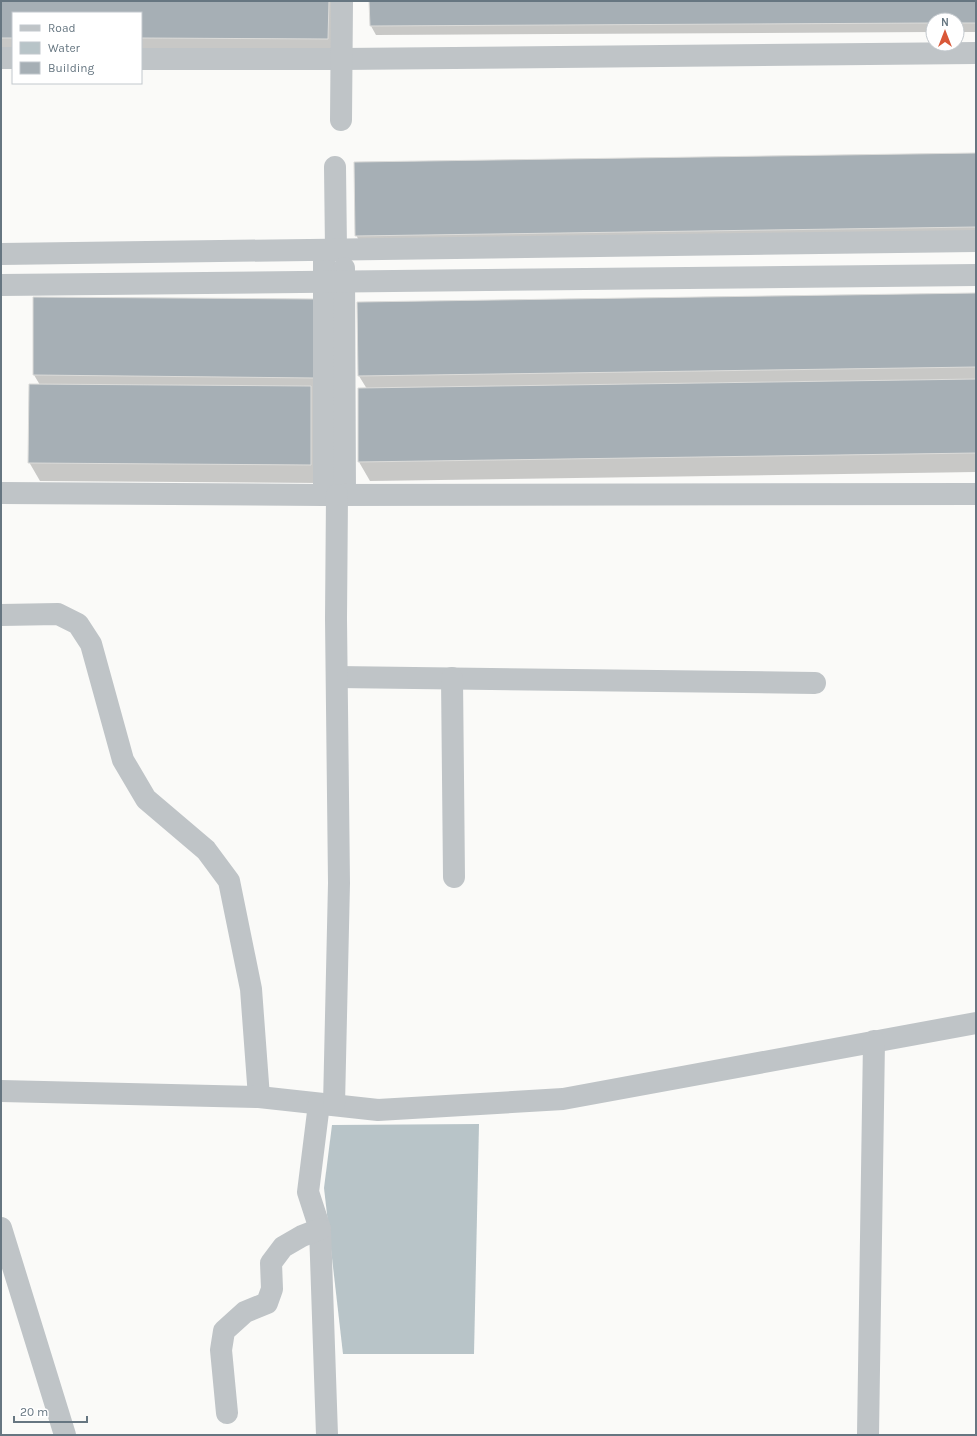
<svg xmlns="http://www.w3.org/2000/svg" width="977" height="1436" viewBox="0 0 977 1436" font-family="Karla,sans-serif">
<rect width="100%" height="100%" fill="#fafaf8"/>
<polygon fill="#b8c4c8" points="479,1124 474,1354 343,1354 324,1188 332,1125"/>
<g fill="#0003">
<polygon points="1,1 334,1 333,49 141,48 141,13 13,13 13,47 1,47"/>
<polygon points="370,1 976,1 976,32 957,32 957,20 933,20 933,32 376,35 371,26"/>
<polygon points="976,154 976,246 367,255 356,235"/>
<polygon points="976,294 976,472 370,481 359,462 367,389 359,376"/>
<polygon points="34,298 326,319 321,483 40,481 29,462 40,385 34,375"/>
</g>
<g fill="#a6afb5" stroke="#dcdcda">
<polygon points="1,1 329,1 328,39 141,38 141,13 13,13 13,38 1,38"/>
<polygon points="369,1 976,1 976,23 957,23 957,20 933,20 933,23 370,26"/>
<polygon points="976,153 976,227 355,236 354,162"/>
<polygon points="976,293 976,367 358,376 357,302"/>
<polygon points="33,297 316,299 315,378 33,375"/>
<polygon points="976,379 976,453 358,462 358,388"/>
<polygon points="29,384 311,386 311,465 28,463"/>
</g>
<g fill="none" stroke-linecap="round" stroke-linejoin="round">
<g stroke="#bfc4c7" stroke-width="22">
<polyline points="1,58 13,58"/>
<polyline points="141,59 341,59 976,53"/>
<polyline points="341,120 342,1"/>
<polyline points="335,167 336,250"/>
<polyline points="324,250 324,495"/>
<polyline points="1,254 976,241"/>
<polyline points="344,268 345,495"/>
<polyline points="1,285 976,275"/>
<polyline points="1,493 324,495 976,494"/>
<polyline points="1,615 58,614 78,624 91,644 123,760 146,799 206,850 229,881 251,989 259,1097"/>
<polyline points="337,677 815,683"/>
<polyline points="452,678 454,877"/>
<polyline points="1,1091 259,1097 378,1110 563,1099 976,1023"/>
<polyline points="319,1104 308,1192 320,1229 327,1435"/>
<polyline points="334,1105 339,883 336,619 337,495"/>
<polyline points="1,1228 65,1435"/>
<polyline points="227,1413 221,1350 224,1331 245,1312 267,1303 272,1289 271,1263 283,1247 302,1236 320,1229"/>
<polyline points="868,1435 874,1041"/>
</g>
</g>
<rect width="977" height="1436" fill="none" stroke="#667681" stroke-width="4"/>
<rect x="12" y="12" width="130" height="72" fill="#ffffff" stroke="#c2c8cd"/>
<rect x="20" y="25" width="20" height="6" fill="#bfc4c7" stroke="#c2c8cd"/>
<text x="48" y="32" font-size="12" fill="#667681">Road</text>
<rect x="20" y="42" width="20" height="12" fill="#b8c4c8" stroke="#c2c8cd"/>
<text x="48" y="52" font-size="12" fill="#667681">Water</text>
<rect x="20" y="62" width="20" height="12" fill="#a6afb5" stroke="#c2c8cd"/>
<text x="48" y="72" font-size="12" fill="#667681">Building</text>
<g transform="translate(945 32)"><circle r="19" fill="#ffffff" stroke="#c2c8cd"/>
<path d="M0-3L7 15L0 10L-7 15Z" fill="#d95838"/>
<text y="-6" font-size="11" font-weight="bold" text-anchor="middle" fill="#667681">N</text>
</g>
<path d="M14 1416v6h73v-6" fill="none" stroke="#667681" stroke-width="2"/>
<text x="20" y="1416" font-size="12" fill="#667681" stroke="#ffffff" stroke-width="3" paint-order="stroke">20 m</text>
</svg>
